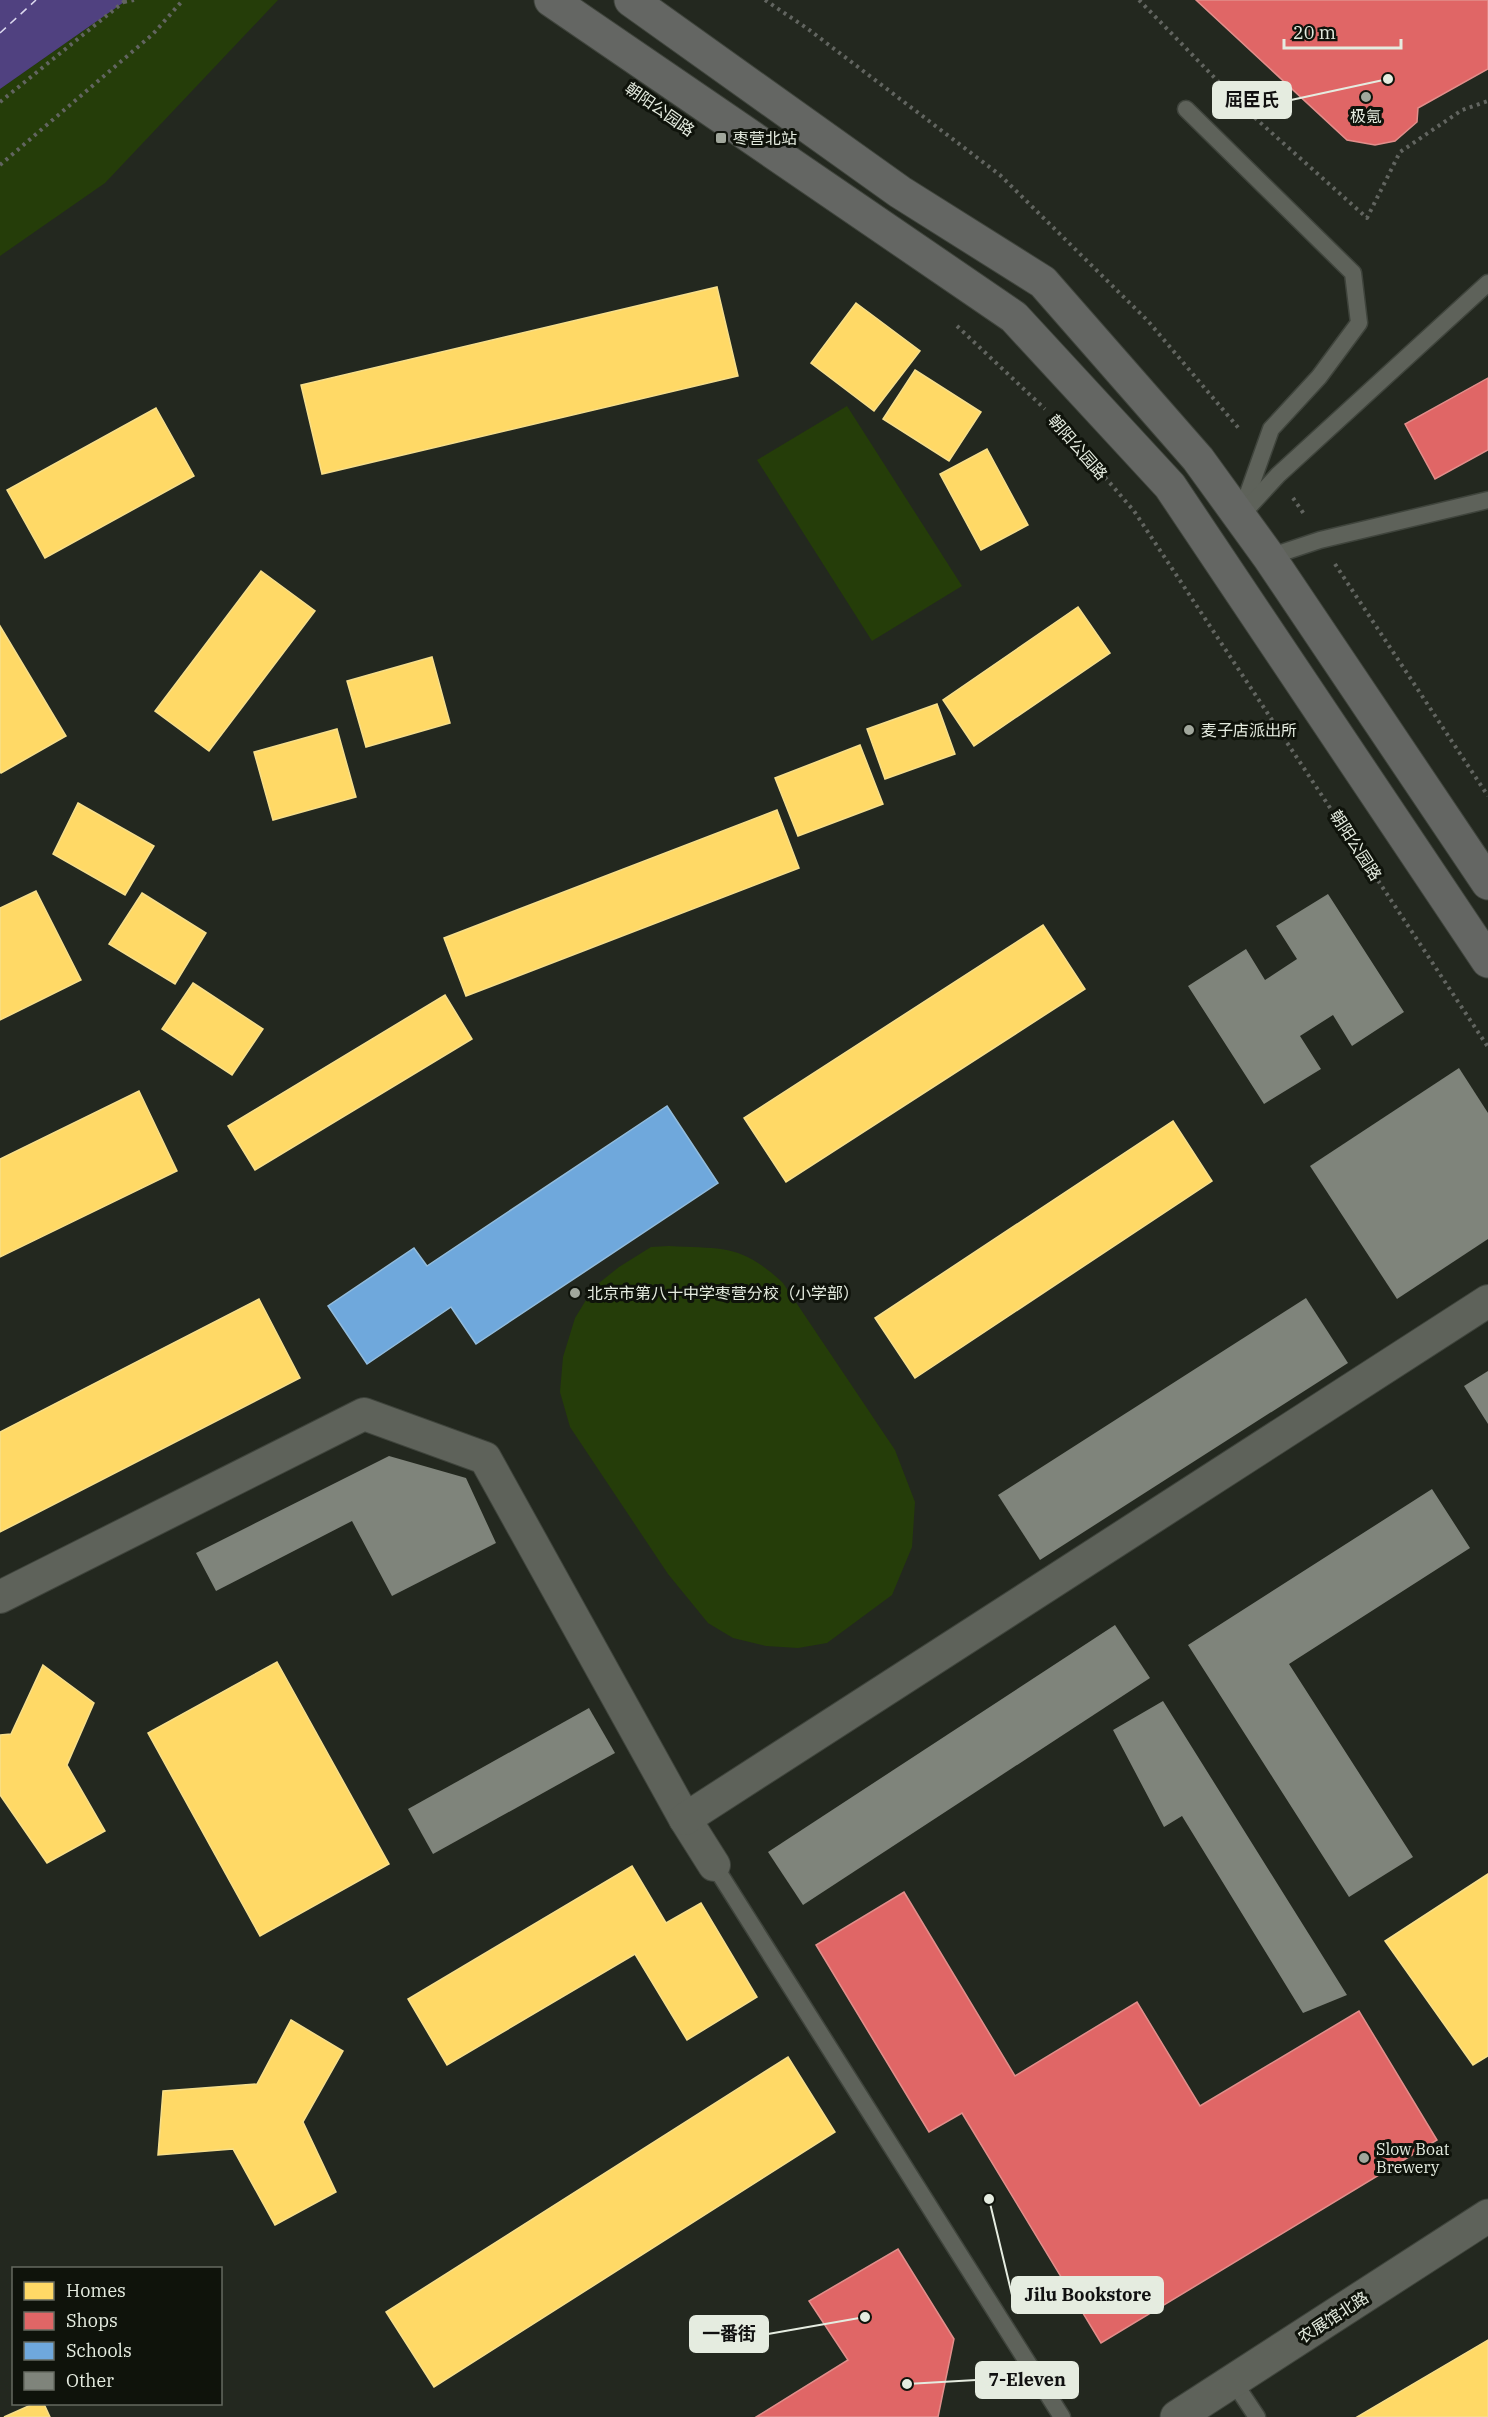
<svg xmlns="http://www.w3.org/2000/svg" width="1488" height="2417" viewBox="0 0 1488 2417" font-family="'IBM Plex Serif','Noto Sans SC',serif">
<rect width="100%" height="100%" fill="#23281f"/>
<g fill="#253d09">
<polygon points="127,0 278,0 105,183 0,256 0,89"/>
<polygon points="847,406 962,586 872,641 757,460"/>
<path d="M669 1246C724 1249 741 1244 783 1283L895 1450 915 1502 912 1547 892 1595 827 1643 798 1648 766 1646 733 1638 708 1623 668 1574 570 1427 560 1392 563 1357 575 1318 594 1287 619 1267 651 1247Z"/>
</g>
<polygon fill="#504180" points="0,0 127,0 0,89"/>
<g fill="#ffd966" stroke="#f7df8b" stroke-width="1.5">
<polygon points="717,287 738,376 322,474 301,385"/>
<polygon points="856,303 920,351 874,411 811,363"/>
<polygon points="915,370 981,412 949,461 883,419"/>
<polygon points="156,408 194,476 45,558 7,490"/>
<polygon points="987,449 1028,525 981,550 940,474"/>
<polygon points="261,571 315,611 209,751 155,711"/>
<polygon points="1078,607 1110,653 974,746 943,700"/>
<polygon points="0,626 66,736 1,773 0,772"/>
<polygon points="432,657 450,723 366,747 347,681"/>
<polygon points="937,704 955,754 885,779 867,729"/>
<polygon points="337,729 356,797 273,820 254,752"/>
<polygon points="860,745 883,804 798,836 775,778"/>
<polygon points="78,803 154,846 125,895 53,854"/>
<polygon points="777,810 799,868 466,996 444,938"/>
<polygon points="36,891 81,980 0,1020 0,908"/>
<polygon points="142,893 206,933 175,984 109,944"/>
<polygon points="1043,925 1085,989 786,1182 744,1118"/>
<polygon points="193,983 263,1029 232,1075 162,1029"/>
<polygon points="445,995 472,1039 255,1170 228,1126"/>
<polygon points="139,1091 177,1171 0,1257 0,1159"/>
<polygon points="1173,1121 1212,1181 915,1378 875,1318"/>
<polygon points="259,1299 300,1378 0,1532 0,1432"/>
<polygon points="277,1662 389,1864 260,1936 148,1733"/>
<polygon points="43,1665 94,1703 67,1765 105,1831 47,1863 0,1795 0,1735 11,1734"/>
<polygon points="632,1866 666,1923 701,1903 757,1997 687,2040 635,1954 447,2065 408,1999"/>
<polygon points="1488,1874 1488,2056 1473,2065 1385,1941"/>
<polygon points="291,2020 343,2051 303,2122 336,2192 275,2225 233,2149 158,2155 163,2091 257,2084"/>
<polygon points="788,2057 835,2132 434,2387 386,2312"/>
<polygon points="1488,2340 1488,2417 1357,2417"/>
<polygon points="33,2404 44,2404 50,2417 4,2417"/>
</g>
<g fill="#e06666" stroke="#e28e8b" stroke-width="1.5">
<polygon points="1196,0 1488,0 1488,69 1418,108 1417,122 1395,141 1375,145 1347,140"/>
<polygon points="1488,378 1488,450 1435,479 1405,424"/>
<polygon points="904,1892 1015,2076 1137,2002 1200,2106 1359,2011 1437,2140 1101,2343 962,2113 929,2132 816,1945"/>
<polygon points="898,2249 954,2339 938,2417 756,2417 848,2360 809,2301"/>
</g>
<polygon fill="#6fa8dc" stroke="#92bcdd" stroke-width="1.5" points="667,1106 718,1183 476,1344 451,1307 367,1364 328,1306 414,1248 427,1266"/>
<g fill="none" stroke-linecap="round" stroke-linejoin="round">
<polyline stroke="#dcd9ee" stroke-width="1.5" stroke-dasharray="8 6" stroke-linecap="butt" points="0,33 36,0"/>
</g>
<g fill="#7f847b">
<polygon points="1328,894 1404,1012 1352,1046 1333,1015 1300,1036 1321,1069 1264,1104 1188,986 1246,949 1265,980 1297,959 1276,926"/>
<polygon points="1459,1068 1488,1113 1488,1239 1397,1299 1310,1166"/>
<polygon points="1306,1298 1348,1363 1040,1560 998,1495"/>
<polygon points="1488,1371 1488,1424 1464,1386"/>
<polygon points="389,1456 466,1478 496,1543 392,1596 352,1521 216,1591 196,1553"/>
<polygon points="1432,1489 1470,1548 1289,1664 1413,1857 1349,1897 1188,1645"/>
<polygon points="1115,1625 1150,1678 803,1905 768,1852"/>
<polygon points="1163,1701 1347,1995 1303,2013 1182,1816 1164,1827 1113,1730"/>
<polygon points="589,1708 615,1753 433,1854 408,1809"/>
</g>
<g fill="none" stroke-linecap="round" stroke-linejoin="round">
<defs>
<g id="service">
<polyline points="1186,109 1353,273 1359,323 1319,377 1271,429 1240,516"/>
<polyline points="1245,511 1278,475 1488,283"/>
<polyline points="1269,557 1320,540 1488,500"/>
<polyline points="714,1865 1062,2417"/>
<polyline points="1233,2381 1257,2417"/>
</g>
<g id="minor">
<polyline points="0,1597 364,1414 485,1458 685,1819 714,1865"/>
<polyline points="685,1819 1488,1301"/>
</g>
<polyline id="tertiary" points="1177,2417 1488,2216"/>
<g id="secondary">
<polyline points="551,0 1014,317 1170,486 1488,961"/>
<polyline points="631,0 900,192 1043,282 1198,459 1269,557 1488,883"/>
</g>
</defs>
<use href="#service" stroke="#3f443c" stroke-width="19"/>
<use href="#minor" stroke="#3f443c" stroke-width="34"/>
<use href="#tertiary" stroke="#3f443c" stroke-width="35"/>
<use href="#secondary" stroke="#3f443c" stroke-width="35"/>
<g stroke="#626560" stroke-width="4" stroke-dasharray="3 4.5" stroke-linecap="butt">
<polyline points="765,0 808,29 1000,175 1148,321 1241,431"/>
<polyline points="1139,0 1245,109 1367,218 1400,152 1462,110 1488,101"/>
<polyline points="124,2 134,0"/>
<polyline points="0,102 126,0"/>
<polyline points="0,165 153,34 183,0"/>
<polyline points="957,326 1045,409"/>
<polyline points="1061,426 1134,511 1488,1047"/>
<polyline points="1293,498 1304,514"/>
<polyline points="1335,564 1488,796"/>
</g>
<use href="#service" stroke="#5e625a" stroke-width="16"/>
<use href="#minor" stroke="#5e625a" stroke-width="32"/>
<use href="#tertiary" stroke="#5e625a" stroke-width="33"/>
<use href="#secondary" stroke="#646663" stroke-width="33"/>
</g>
<g fill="#a1a79c" stroke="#0f130b" stroke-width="2">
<circle cx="1366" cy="97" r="6"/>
<rect x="715" y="132" width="12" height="12" rx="3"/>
<circle cx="1189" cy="730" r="6"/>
<circle cx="575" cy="1293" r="6"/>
<circle cx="1364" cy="2158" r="6"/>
</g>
<g text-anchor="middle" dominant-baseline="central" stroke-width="6" stroke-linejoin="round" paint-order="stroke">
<g font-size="16" fill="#e5ece0" stroke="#0f130b">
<text transform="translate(660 109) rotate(35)">朝阳公园路</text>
<text transform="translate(1078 447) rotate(49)">朝阳公园路</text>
<text transform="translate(1356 845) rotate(57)">朝阳公园路</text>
<text transform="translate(1333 2317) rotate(-33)">农展馆北路</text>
</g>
<g font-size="16" fill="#e5ece0" stroke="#0f130b" text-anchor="start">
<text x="1366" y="116" text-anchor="middle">极氪</text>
<text x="733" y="138">枣营北站</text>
<text x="1201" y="730">麦子店派出所</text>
<text x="587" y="1293">北京市第八十中学枣营分校（小学部）</text>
<text x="1376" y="2149">Slow Boat<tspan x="1376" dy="18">Brewery</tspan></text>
</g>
</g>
<path fill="none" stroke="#e5ece0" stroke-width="2" d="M1388 79L1291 100M989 2199L1012 2295M865 2317L768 2334M907 2384L976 2380"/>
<g fill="#e5ece0" stroke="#0f130b" stroke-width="2">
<circle cx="1388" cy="79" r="6"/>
<circle cx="989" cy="2199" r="6"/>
<circle cx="865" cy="2317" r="6"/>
<circle cx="907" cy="2384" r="6"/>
</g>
<g fill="#e5ece0" stroke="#e5ece0" stroke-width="2">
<rect x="1213" y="82" width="78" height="36" rx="6"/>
<rect x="1012" y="2277" width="151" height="36" rx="6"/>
<rect x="690" y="2316" width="78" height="36" rx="6"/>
<rect x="976" y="2362" width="102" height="36" rx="6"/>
</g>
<g font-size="18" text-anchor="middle" font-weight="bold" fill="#111">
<text x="1252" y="106">屈臣氏</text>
<text x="1088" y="2301">Jilu Bookstore</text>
<text x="729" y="2340">一番街</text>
<text x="1027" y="2386">7-Eleven</text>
</g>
<rect x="12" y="2267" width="210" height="138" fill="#0f130b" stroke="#656a60" stroke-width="1.5"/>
<rect x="24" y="2282" width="30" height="18" fill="#ffd966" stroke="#656a60" stroke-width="1.5"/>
<text x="66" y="2297" font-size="18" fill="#e5ece0">Homes</text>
<rect x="24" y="2312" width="30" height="18" fill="#e06666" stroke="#656a60" stroke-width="1.5"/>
<text x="66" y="2327" font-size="18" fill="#e5ece0">Shops</text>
<rect x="24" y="2342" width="30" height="18" fill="#6fa8dc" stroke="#656a60" stroke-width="1.5"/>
<text x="66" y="2357" font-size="18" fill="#e5ece0">Schools</text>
<rect x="24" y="2372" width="30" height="18" fill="#7f847b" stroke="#656a60" stroke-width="1.5"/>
<text x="66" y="2387" font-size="18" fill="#e5ece0">Other</text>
<path d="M1284 39v9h117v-9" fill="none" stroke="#e5ece0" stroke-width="3"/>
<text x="1293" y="39" font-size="18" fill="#e5ece0" stroke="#0f130b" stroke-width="4.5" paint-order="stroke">20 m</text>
</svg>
